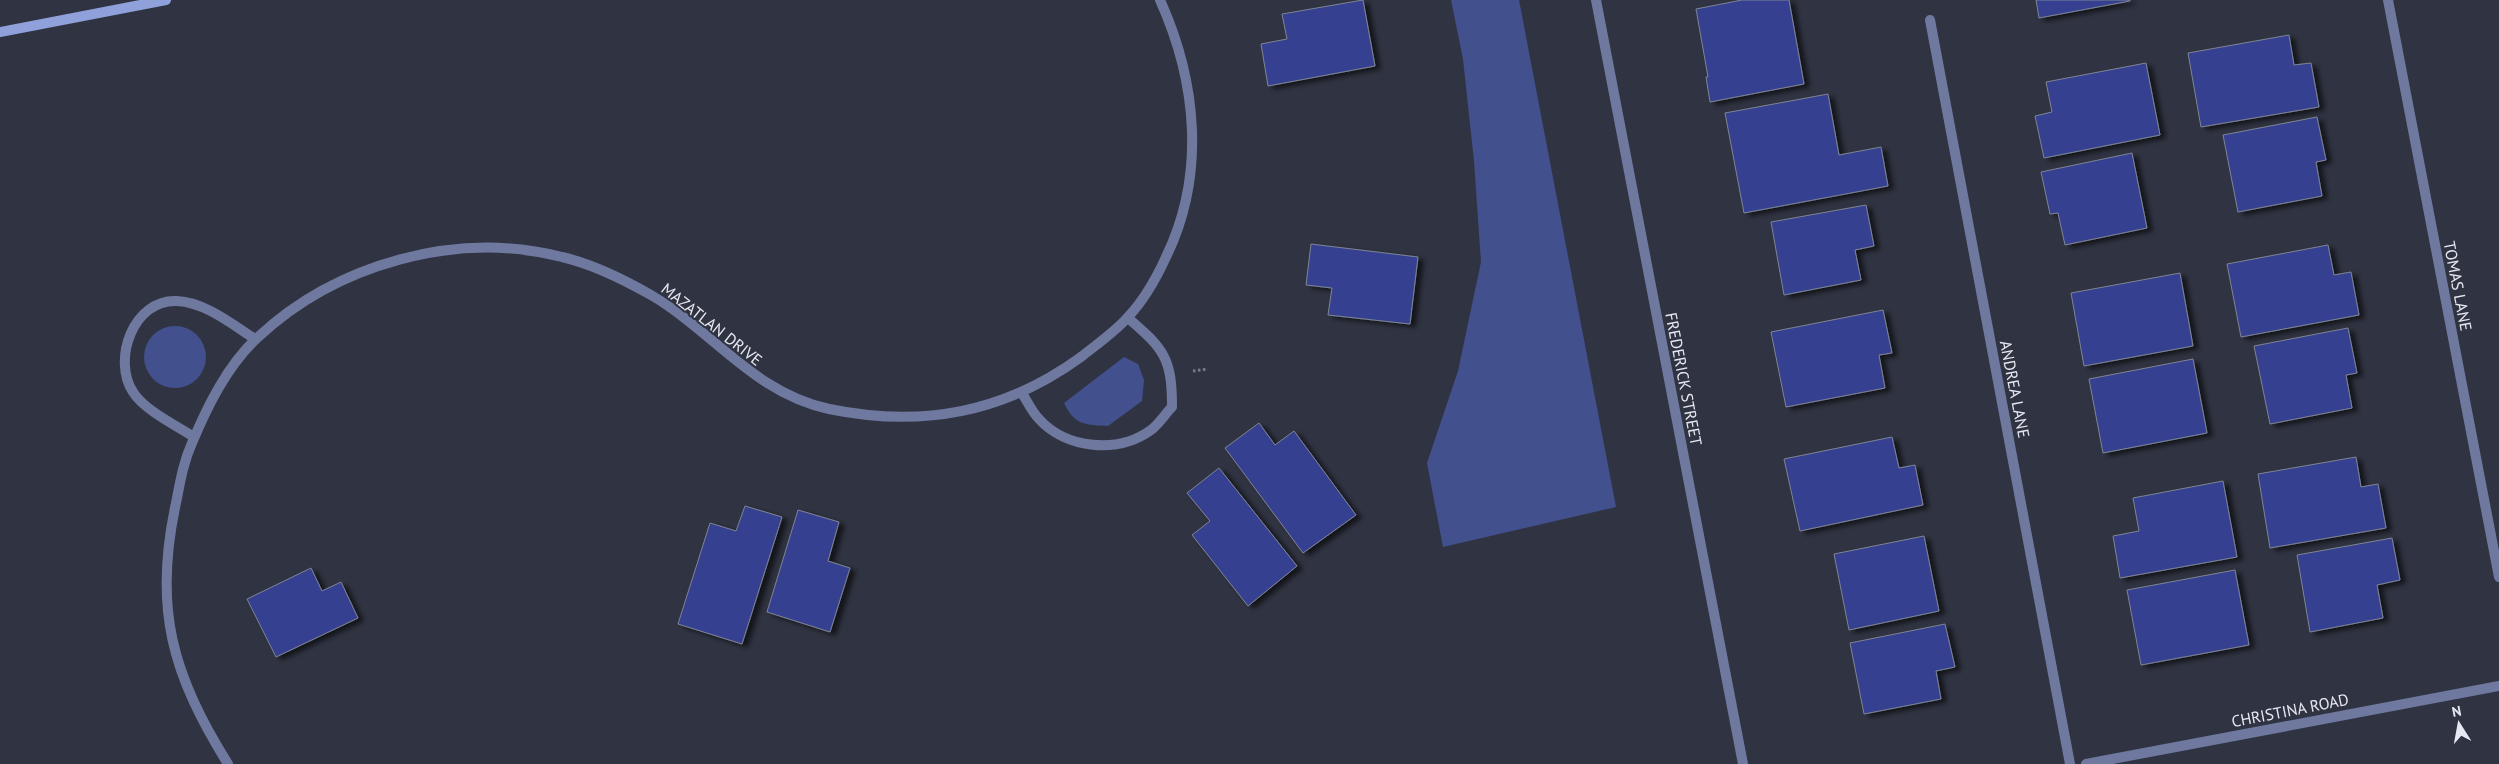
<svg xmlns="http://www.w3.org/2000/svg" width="2499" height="764" viewBox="0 0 2499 764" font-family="'PT Sans',sans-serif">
<defs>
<filter id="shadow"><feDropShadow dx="5.5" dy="3" stdDeviation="2.5" flood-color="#0009"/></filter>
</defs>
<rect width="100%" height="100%" fill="#303442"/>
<g fill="#42508e">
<polygon points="1451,0 1519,0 1616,507 1443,547 1427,463 1458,371 1481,262 1474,161 1463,59"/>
<circle cx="175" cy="357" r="31"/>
<path d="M1124 357 1138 364 1144 380 1142 401 1108 426C1086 425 1074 425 1064 403Z"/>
</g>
<g fill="#344190" stroke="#7f8494" filter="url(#shadow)">
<polygon points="1363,0 1375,66 1268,86 1261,44 1287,39 1282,14"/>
<polygon points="1742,0 1789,0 1804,84 1710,102 1706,77 1708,77 1696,9"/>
<polygon points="2036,0 2130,0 2130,1 2039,18"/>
<polygon points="2289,35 2294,65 2311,63 2319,107 2201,127 2188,53"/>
<polygon points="2146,63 2160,135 2044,158 2035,116 2052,112 2046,82"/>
<polygon points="1828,94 1839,155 1881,147 1888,186 1744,213 1725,113"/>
<polygon points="2317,117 2326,160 2316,162 2322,196 2238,212 2223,135"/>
<polygon points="2132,153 2147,228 2065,245 2058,213 2050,214 2041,172"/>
<polygon points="1866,205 1874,246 1855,250 1861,280 1784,295 1771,222"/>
<polygon points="1311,244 1418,257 1410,324 1328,315 1332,288 1306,285"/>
<polygon points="2328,245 2334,275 2351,272 2359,315 2241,337 2227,264"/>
<polygon points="2180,273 2193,346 2084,366 2071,293"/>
<polygon points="1883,310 1892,353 1879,355 1885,388 1786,407 1771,332"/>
<polygon points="2348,328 2357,373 2346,375 2352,408 2270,424 2254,346"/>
<polygon points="2193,359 2207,433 2103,453 2089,379"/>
<polygon points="1259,423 1275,445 1294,431 1356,515 1303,553 1225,448"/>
<polygon points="1892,437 1899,468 1915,465 1923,505 1800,531 1784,459"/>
<polygon points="2356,457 2361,487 2378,484 2386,528 2270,548 2258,474"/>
<polygon points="1219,468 1297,566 1248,606 1192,535 1210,521 1187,493"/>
<polygon points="2223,481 2237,557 2120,578 2113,536 2139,531 2133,498"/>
<polygon points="745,506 782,517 742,644 678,624 710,523 736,531"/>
<polygon points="798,510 839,522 828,561 850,568 830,632 767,612"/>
<polygon points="1924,536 1939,611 1849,630 1834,554"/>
<polygon points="2392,538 2400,580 2377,585 2383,618 2310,632 2297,555"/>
<polygon points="311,568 322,591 341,582 358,618 276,657 247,599"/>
<polygon points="2235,570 2249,645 2141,665 2127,590"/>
<polygon points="1945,624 1955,667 1936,671 1941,699 1864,714 1850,643"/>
</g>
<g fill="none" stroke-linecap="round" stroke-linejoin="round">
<polyline stroke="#787b87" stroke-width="3" stroke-dasharray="2.5 2.5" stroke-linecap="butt" points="1193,371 1208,369"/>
<g stroke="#6f799f" stroke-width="10">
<polyline points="1596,0 1743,764"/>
<polyline points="2388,0 2499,577"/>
<polyline points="1930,20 2070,764"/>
<path d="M1022 393C1027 401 1032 412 1039 419 1066 449 1118 454 1151 430 1159 424 1165 414 1172 407 1172 358 1164 349 1128 318"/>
<path d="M194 437C177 426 144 410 133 392 112 360 133 299 177 301 205 302 233 325 255 339"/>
<path d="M228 764C172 674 153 608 176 503 180 483 183 463 192 443 207 407 227 366 257 338 336 264 456 230 562 257 593 264 623 279 651 295 714 332 754 393 829 409 922 428 1004 413 1081 357 1097 344 1115 332 1128 317 1145 299 1156 279 1166 257 1206 175 1197 82 1160 0"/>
<polyline points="2086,764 2499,686"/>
</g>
<polyline stroke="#8fa0db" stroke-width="10" points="0,32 166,0"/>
</g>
<g text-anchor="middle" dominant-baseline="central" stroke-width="4" stroke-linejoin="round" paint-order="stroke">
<g font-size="16" fill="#e7e9f2" stroke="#303442">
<text transform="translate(2458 286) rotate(79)">TOMAS LANE</text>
<text transform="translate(712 324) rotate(38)">MAZATLAN DRIVE</text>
<text transform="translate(1684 379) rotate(79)">FREDERICK STREET</text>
<text transform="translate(2015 389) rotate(79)">ANDREA LANE</text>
<text transform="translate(2290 710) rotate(-11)">CHRISTINA ROAD</text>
</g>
</g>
<g transform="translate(2459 724) rotate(349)" stroke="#303442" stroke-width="4" paint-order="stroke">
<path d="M0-4L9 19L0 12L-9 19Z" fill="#e7e9f2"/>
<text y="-8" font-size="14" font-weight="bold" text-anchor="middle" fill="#e7e9f2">N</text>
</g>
</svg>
